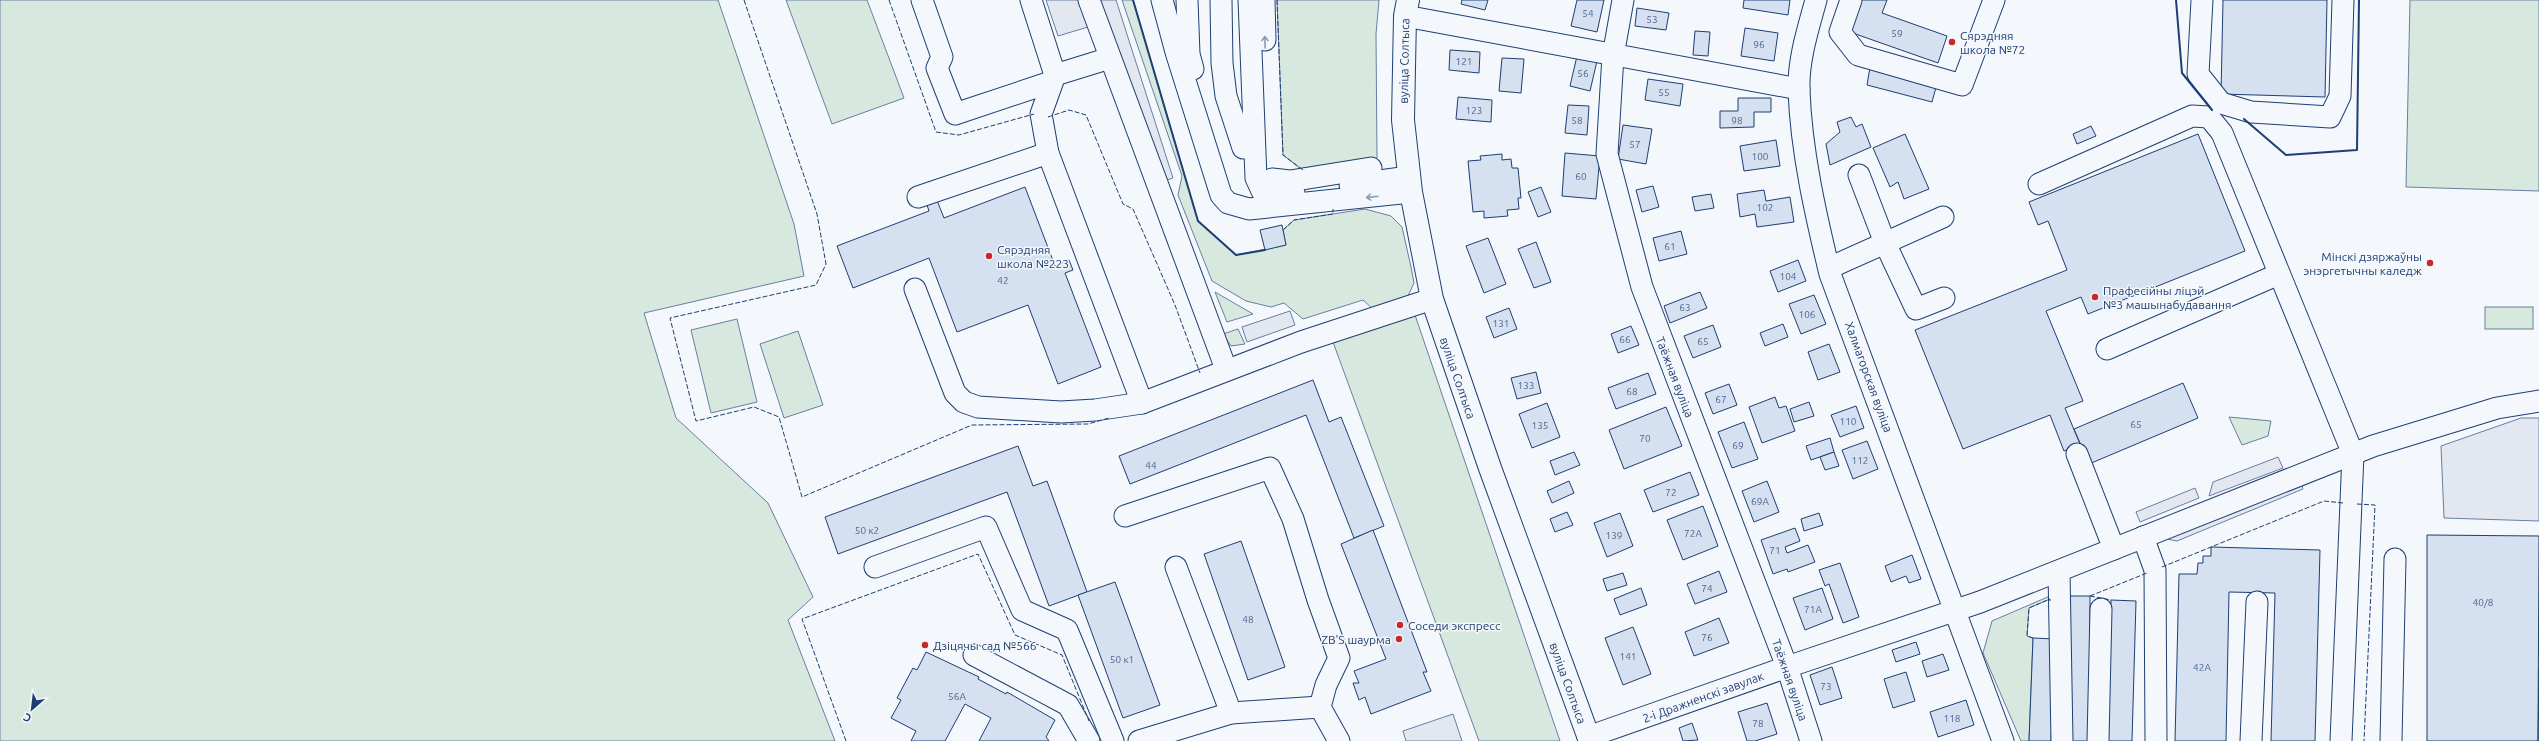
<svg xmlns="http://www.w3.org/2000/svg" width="2539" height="741" viewBox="0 0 2539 741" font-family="Ubuntu,sans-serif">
<rect width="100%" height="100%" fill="#f4f7fb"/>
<g fill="#d7e8df" stroke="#687fa3">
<polygon points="0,0 718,0 794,224 804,276 644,313 676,418 768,503 813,597 788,620 835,741 0,741"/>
<polygon points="786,0 867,0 904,98 832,124"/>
<polygon points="1122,0 1133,0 1198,221 1236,255 1286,245 1283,230 1294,220 1365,209 1391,216 1402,227 1411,267 1414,283 1407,298 1374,310 1363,300 1303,319 1284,303 1271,307 1246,301 1212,281 1178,195 1182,176"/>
<polygon points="1277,0 1379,0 1376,34 1377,158 1307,174 1283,155"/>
<polygon points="2410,0 2539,0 2539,191 2406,187"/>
<polygon points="1215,292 1253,314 1227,322"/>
<rect x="2485" y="307" width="48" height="22"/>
<polygon points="1415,315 1560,741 1479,741 1333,342"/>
<polygon points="737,319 757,402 711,413 691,330"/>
<polygon points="1238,329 1245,344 1231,346 1223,334"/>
<polygon points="798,331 823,405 784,418 760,344"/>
<polygon points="2229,417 2271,421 2268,436 2242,445"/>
<polygon points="2050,596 2050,599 2029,608 2027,636 2033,638 2029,741 2021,741 1983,653 1992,621"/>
</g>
<g fill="#e3e8f0" stroke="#687fa3">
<polygon points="1046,0 1079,0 1088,27 1058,36"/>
<polygon points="1100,0 1116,0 1173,178 1161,182"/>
<polygon points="1290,311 1295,325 1247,342 1242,327"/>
<polygon points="2521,418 2539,418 2539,521 2444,518 2441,446"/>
<polygon points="2278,457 2283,468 2209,496 2213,482"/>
<polygon points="2301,482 2303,489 2177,541 2161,538"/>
<polygon points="2195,488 2199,498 2140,522 2136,512"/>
<polygon points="1453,714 1462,741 1406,741 1403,731"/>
</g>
<g fill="#d5e0f0" stroke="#1d3f73">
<polygon points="1462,0 1488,0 1485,10 1461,4"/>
<polygon points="1577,0 1604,0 1597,32 1571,26"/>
<polygon points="1744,0 1790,0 1788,15 1743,8"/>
<polygon points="1858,0 1887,0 1882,13 1947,36 1938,63 1847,31"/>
<polygon points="2223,0 2327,0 2325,97 2221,94"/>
<polygon points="1637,8 1669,13 1666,30 1635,26"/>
<polygon points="1745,28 1778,33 1774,61 1741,56"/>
<polygon points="1695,31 1710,32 1708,56 1693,55"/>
<polygon points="1450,50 1480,52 1479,73 1449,70"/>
<polygon points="1577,56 1597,61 1590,91 1570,86"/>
<polygon points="1502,58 1524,59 1521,93 1499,91"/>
<polygon points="1870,67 1936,87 1932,102 1867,85"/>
<polygon points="1648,79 1683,84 1680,106 1645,100"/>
<polygon points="1458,97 1492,100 1491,122 1456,119"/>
<polygon points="1738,98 1771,98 1771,112 1754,112 1754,127 1720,128 1720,111 1738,111"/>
<polygon points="1568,105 1589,106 1587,135 1565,133"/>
<polygon points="1851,117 1856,127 1862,124 1871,147 1830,165 1826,144 1840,132 1837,122"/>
<polygon points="1623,125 1652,129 1646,164 1618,159"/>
<polygon points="2091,126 2096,136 2077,144 2073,134"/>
<polygon points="1905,134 1929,189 1904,199 1898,182 1890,187 1873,148"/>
<polygon points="2198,134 2245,251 2088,314 2081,297 2046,311 2083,401 2065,408 2080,444 2064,451 2050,415 1963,449 1915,330 2067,270 2048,221 2038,225 2029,202"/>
<polygon points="1776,140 1780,166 1744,171 1740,146"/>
<polygon points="1565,153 1600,156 1596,199 1562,196"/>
<polygon points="1502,154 1502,160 1511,159 1512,168 1518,168 1521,198 1518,198 1519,209 1507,210 1508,216 1484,218 1484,211 1473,212 1468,161 1481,160 1480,156"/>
<polygon points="1653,186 1659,207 1642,212 1636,190"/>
<polygon points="1025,187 1055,266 1069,260 1073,270 1065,273 1101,367 1058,384 1028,305 957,332 929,258 853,288 837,246 929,211 926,202 936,198 944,218"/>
<polygon points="1541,187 1551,212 1538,217 1528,192"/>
<polygon points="1764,190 1766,201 1790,197 1794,222 1757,227 1755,214 1740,217 1737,194"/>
<polygon points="1711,194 1714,208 1695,211 1692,197"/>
<polygon points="1282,225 1286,245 1265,250 1260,230"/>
<polygon points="1681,231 1687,254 1659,261 1653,238"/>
<polygon points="1488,238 1506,284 1484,293 1466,246"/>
<polygon points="1536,242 1551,282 1534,288 1518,249"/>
<polygon points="1798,260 1806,281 1778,292 1770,271"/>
<polygon points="1700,292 1707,308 1670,323 1664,306"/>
<polygon points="1814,295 1826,324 1801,334 1789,304"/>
<polygon points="1509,308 1517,329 1494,338 1486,317"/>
<polygon points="1783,324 1788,337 1765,346 1760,333"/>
<polygon points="1713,325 1721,347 1693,358 1684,336"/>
<polygon points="1631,326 1639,345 1618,353 1611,334"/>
<polygon points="1829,344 1840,372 1818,380 1808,352"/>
<polygon points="1536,372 1541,393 1517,399 1511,378"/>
<polygon points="1648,373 1656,394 1616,409 1608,388"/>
<polygon points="1313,380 1329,422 1341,417 1384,526 1354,538 1306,415 1130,484 1119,456"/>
<polygon points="2183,383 2198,418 2089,464 2074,429"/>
<polygon points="1729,384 1737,405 1713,414 1705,393"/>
<polygon points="1775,397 1779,408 1786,406 1795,431 1762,443 1749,407"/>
<polygon points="1809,402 1814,416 1794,422 1790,409"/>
<polygon points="1547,403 1560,437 1532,448 1519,414"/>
<polygon points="1856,406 1864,428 1840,437 1831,415"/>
<polygon points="1666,407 1682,446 1624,469 1609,430"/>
<polygon points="1744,422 1758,459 1732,468 1718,432"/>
<polygon points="1830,438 1834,452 1811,460 1806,446"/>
<polygon points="1867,441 1878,469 1853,479 1842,450"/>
<polygon points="1018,446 1033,486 1047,481 1087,592 1049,606 1007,492 838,554 825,517"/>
<polygon points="1574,452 1580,465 1555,475 1550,461"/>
<polygon points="1834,452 1839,466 1825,470 1820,457"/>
<polygon points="1690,472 1699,495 1653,512 1644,490"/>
<polygon points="1569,481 1574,493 1552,503 1547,491"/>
<polygon points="1767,481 1779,512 1754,522 1742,491"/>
<polygon points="1703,506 1718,546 1683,560 1667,520"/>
<polygon points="1567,512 1573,525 1555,532 1550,519"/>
<polygon points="1620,513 1633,546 1607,557 1594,523"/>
<polygon points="1819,513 1823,525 1804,531 1801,519"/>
<polygon points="1795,528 1800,541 1785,547 1787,553 1808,545 1815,562 1788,572 1787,569 1773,574 1761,540"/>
<polygon points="1373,530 1427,672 1423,672 1431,691 1371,714 1365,697 1359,700 1353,683 1359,683 1354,671 1386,659 1341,544"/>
<polygon points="2427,535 2539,536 2538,741 2427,741"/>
<polygon points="1241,541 1285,667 1248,680 1204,554"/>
<polygon points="2211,547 2320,550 2315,741 2271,741 2275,593 2229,592 2226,741 2175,741 2179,574 2197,574 2198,563 2203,563 2203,556 2211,556"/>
<polygon points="1912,555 1921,579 1909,583 1906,576 1891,582 1885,566"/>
<polygon points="1840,563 1859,617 1843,623 1829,584 1825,586 1819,570"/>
<polygon points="1719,571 1727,592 1695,604 1687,584"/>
<polygon points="1623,573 1627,585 1607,591 1603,579"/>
<polygon points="1115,582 1160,705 1123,718 1078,595"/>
<polygon points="1641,588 1647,605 1620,615 1614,599"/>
<polygon points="1822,588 1833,619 1805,630 1793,598"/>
<rect x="2068" y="596" width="22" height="145"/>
<polygon points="2111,600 2136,601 2132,741 2107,741"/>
<polygon points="1719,618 1729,643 1694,656 1685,632"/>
<polygon points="1633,627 1651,674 1623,685 1605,638"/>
<polygon points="2033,638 2055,639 2051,741 2029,741"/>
<polygon points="1916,642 1920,654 1896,662 1892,650"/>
<polygon points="926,652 979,677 978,679 1006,694 1007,692 1055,720 1046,737 1049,741 979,741 991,718 965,704 945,741 911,741 916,731 891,718 901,700 897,698 913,668 917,670"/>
<polygon points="1943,654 1949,670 1927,677 1922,661"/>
<polygon points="1832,667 1842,698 1820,705 1810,675"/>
<polygon points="2539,669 2539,741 2538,741"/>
<polygon points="1906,672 1915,701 1893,708 1884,679"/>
<polygon points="1966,700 1974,725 1938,737 1930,712"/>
<polygon points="1767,703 1777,734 1755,741 1747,741 1738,712"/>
<polygon points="1692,723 1698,740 1683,741 1679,728"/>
</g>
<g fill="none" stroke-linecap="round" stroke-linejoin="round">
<defs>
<g id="minor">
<polyline points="922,0 942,57 937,68 955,114 1051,82"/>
<polyline points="1031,0 1055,75 1110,58"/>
<polyline points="1089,0 1226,369"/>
<polyline points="1162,0 1176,52 1221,195 1228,203 1249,209 1411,192"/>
<polyline points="1187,0 1189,54 1193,69"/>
<polyline points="1221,0 1222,63 1226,96 1243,148"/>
<polyline points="1249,0 1256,178 1262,191 1278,195 1294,193"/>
<polyline points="1264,0 1265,40"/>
<polyline points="1623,0 1613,56 1607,154 1642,287 1787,667 1811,741"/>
<path d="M1816 0C1808 29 1798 60 1799 90 1801 151 1816 216 1830 274L2003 741"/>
<polyline points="1851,0 1840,32 1858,55 1962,85 1994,0"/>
<polyline points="2202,0 2198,74 2221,103 2251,112 2330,117 2340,96 2343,0"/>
<polyline points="1405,16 1799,89"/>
<polyline points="1055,75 1041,114 1048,153 1142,403"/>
<polyline points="1859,175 1885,243 1916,309 1944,298"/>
<polyline points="1272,179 1290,181 1371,168"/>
<polyline points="2039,184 2192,116 2209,117 2222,133 2353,454 2341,741"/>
<polyline points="1350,185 1409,177"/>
<polyline points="918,197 1048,153"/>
<polyline points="1829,268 1943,217"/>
<polyline points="915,289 955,393 964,402 978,407 1061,412 1095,410 1142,403 1301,342 1432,299"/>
<polyline points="2107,349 2279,274"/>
<polyline points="2077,454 2114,549"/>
<polyline points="1125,516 1270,468 1293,519 1318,600 1339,658 1326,685 1320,707 1339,741"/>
<polyline points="2143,537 2155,570 2156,741"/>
<polyline points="875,567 986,527 1022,610 1067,630 1113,741"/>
<polyline points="1176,567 1231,713"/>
<polyline points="2059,571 2062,741"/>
<polyline points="974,655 1068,705 1089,741"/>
<polyline points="1588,737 1787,667 1980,602 2373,446 2497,408 2539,401"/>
<polyline points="1139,741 1231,713 1320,707"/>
<polyline points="2098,741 2101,609"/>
<polyline points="2251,741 2257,602"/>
<polyline points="2391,741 2395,559"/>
</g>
<polyline id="major" points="1408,0 1405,16 1403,120 1411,192 1432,299 1490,468 1590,741"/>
</defs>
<use href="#minor" stroke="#1d3f73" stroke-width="23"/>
<use href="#major" stroke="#1d3f73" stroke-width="24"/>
<use href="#minor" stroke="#f4f7fb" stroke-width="21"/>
<use href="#major" stroke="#f4f7fb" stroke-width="22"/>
<g stroke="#1d3f73" stroke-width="1" stroke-dasharray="5 2" stroke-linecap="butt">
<polyline points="744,0 817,214 826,264 816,285 670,318 696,421 754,407 779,417 802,497 972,425 1088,424 1109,418"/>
<polyline points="889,0 936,132 959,135 1034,114"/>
<polyline points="1277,0 1283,155 1303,170"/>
<polyline points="1048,117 1069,110 1086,115 1123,204 1133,209 1175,305 1200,373"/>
<polyline points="1283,230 1294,220 1333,214 1333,209"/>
<polyline points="2357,504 2375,505 2364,741"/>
<polyline points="2162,567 2324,501 2343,503"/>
<polyline points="2090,596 2147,573"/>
<polyline points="2090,596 2111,600"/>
<polyline points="2033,638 2027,636 2029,608 2050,599 2050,601"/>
<polyline points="846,741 802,619 978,554 1015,635 1062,655 1089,721"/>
</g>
<g stroke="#1d3f73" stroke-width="2">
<polyline points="1133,0 1198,221 1236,255 1265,250"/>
<polyline points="2176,0 2182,73 2212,110"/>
<polyline points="2244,119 2286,155 2357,150 2359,0"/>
</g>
</g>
<defs><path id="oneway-shaft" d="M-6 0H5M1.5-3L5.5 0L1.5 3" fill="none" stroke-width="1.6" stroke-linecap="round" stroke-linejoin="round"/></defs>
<g stroke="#889bb7">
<use href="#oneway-shaft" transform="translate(1265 42) rotate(-91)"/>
<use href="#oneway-shaft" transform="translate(1372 197) rotate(173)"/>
</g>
<g fill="#c62828" stroke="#f4f7fb" stroke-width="1.5">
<circle cx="1952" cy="42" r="4"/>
<circle cx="989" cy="256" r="4"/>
<circle cx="2430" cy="263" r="4"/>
<circle cx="2095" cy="297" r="4"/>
<circle cx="1400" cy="625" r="4"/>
<circle cx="1399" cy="639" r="4"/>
<circle cx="925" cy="645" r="4"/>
</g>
<g text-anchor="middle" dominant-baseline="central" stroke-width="3" stroke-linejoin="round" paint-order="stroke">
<g font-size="10" fill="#4b6792">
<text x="1588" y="13">54</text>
<text x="1652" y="19">53</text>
<text x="1897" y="33">59</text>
<text x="1759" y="44">96</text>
<text x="1464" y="61">121</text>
<text x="1583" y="73">56</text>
<text x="1664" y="92">55</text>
<text x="1474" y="110">123</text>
<text x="1577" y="120">58</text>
<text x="1737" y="120">98</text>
<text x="1635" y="144">57</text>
<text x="1760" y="156">100</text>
<text x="1581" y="176">60</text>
<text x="1765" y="207">102</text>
<text x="1670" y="246">61</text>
<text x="1788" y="276">104</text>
<text x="1003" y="280">42</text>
<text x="1685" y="307">63</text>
<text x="1807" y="314">106</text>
<text x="1501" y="323">131</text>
<text x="1625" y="339">66</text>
<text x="1703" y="341">65</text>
<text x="1526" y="385">133</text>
<text x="1632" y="391">68</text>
<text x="1721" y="399">67</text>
<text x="1848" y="421">110</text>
<text x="2136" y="424">65</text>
<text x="1540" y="425">135</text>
<text x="1645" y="438">70</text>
<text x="1738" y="445">69</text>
<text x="1860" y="460">112</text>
<text x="1151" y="465">44</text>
<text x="1671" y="492">72</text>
<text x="1760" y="501">69А</text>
<text x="867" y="530">50 к2</text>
<text x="1693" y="533">72А</text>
<text x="1614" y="535">139</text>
<text x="1775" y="550">71</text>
<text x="1707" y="588">74</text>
<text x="2483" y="602">40/8</text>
<text x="1813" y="609">71А</text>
<text x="1248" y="619">48</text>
<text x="1707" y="637">76</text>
<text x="1628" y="656">141</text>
<text x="1122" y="659">50 к1</text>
<text x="2202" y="667">42А</text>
<text x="1826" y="686">73</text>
<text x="957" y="696">56А</text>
<text x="1952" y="718">118</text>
<text x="1758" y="723">78</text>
</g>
<g font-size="12" fill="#1d3f73" stroke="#f4f7fb" text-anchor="start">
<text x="1960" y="35">Сярэдняя<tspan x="1960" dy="14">школа №72</tspan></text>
<text x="997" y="249">Сярэдняя<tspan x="997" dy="14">школа №223</tspan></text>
<text x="2422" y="256" text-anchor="end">Мінскі дзяржаўны<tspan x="2422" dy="14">энэргетычны каледж</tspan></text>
<text x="2103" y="290">Прафесійны ліцэй<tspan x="2103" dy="14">№3 машынабудавання</tspan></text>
<text x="1408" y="625">Соседи экспресс</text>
<text x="1391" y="639" text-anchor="end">ZB'S шаурма</text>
<text x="933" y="645">Дзіцячы сад №566</text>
</g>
<g font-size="12" fill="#1d3f73" stroke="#f4f7fb">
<text transform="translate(1404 61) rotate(-89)">вуліца Солтыса</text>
<text transform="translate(1675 377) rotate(69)">Таёжная вуліца</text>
<text transform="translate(1869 377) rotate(70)">Халмагорская вуліца</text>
<text transform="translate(1458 378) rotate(71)">вуліца Солтыса</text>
<text transform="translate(1790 680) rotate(71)">Таёжная вуліца</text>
<text transform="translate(1568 683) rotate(70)">вуліца Солтыса</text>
<text transform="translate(1703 697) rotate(-20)">2-і Дражненскі завулак</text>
</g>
</g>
<g transform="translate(32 709) rotate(208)" stroke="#f4f7fb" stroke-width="3" paint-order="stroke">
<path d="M0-3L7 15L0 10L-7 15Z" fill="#1d3f73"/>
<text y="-6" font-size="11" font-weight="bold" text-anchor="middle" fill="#1d3f73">С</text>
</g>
</svg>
